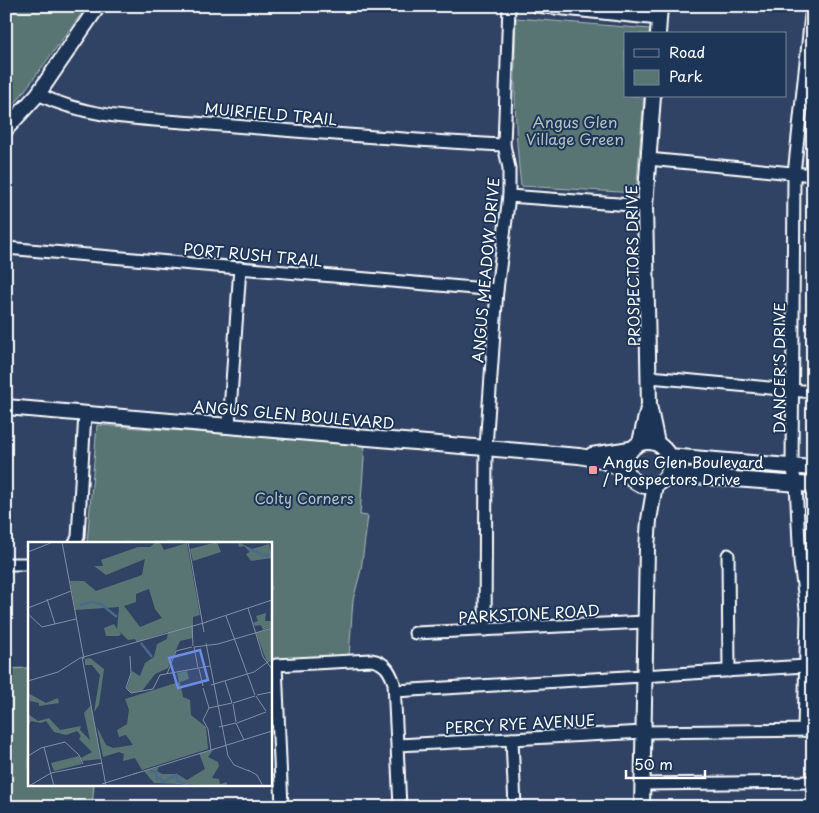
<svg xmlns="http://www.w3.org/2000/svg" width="819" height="813" viewBox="0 0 819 813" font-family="'Playpen Sans',sans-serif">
<rect width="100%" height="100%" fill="#314365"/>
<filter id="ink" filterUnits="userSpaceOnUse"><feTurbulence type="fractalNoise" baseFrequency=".02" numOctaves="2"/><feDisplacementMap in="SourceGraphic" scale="10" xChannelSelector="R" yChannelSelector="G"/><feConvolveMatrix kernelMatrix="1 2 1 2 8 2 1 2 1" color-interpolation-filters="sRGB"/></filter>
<g filter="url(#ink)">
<g fill="#587573" stroke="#acbab9">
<polygon points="6,6 87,6 6,116"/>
<path d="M516 18 650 29 649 34H625V96H644L636 193 521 186C514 129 514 74 516 18Z"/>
<polygon points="97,425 365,444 360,515 368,516 361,570 353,600 349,656 270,659 270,543 87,543"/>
<polygon points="29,668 29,784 94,784 92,807 6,807 6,669"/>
</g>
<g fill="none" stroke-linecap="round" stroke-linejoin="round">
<defs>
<g id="minor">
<polyline points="536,6 659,19"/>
<path d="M38 94C90 120 152 119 209 124 307 132 406 140 504 145"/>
<polyline points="648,159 813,175"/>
<polyline points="509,196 645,206"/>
<polyline points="6,248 497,290"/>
<polyline points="650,377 813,392"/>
<polyline points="229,425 240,268"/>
<polyline points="75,543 78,537 85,413"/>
<polyline points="728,555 729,671"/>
<polyline points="6,564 29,564"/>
<polyline points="485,630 486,447 497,290 509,196 509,168 504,145 509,6"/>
<polyline points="415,633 645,622"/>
<polyline points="395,691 806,666"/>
<polyline points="804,730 807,616 800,562 796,484 792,466 794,174 812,6"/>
<polyline points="512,739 515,807"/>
<polyline points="398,745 644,732 813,730"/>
<polyline points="642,784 813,782"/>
<path d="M282 807 276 665 371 660C385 662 390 671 394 683L400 807"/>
</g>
<g id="tertiary">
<polyline points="658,34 660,6"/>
<polyline points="653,96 645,206 649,405 657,443"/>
<polyline points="6,129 38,94 98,6"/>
<polyline points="6,407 579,456 601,460 626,471"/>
<circle cx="648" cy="464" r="22"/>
<polyline points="640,442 648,408"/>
<polyline points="592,455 630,449"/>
<polyline points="669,456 813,468"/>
<polyline points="668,474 813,485"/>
<polyline points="642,807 647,548 649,520 655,485"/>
</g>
</defs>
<use href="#minor" stroke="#fff" stroke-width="15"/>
<use href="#tertiary" stroke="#fff" stroke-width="18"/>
<use href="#minor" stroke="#1d3557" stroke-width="11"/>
<use href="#tertiary" stroke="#1d3557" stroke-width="14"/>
</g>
</g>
<rect fill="#ff9aa2" stroke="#1d3557" stroke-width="2" x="588" y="465" width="10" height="10" rx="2.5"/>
<g text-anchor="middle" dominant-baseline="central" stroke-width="4" stroke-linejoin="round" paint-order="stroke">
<g font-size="15" fill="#fff" stroke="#1d3557">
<text transform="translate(271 113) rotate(5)">MUIRFIELD TRAIL</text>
<text transform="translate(253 254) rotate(5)">PORT RUSH TRAIL</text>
<text transform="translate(632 266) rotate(-91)">PROSPECTORS DRIVE</text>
<text transform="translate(485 270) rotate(-85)">ANGUS MEADOW DRIVE</text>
<text transform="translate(778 368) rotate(-90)">DANCER'S DRIVE</text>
<text transform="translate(294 414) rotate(5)">ANGUS GLEN BOULEVARD</text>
<text transform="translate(529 613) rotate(-3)">PARKSTONE ROAD</text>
<text transform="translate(520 723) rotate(-3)">PERCY RYE AVENUE</text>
</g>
<g font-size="15" fill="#b4c1c0" stroke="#1d3557">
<text x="575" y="121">Angus Glen<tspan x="575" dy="17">Village Green</tspan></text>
<text x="304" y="497">Colty Corners</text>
</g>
<g font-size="15" fill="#fff" stroke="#1d3557" text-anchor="start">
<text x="603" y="461">Angus Glen Boulevard<tspan x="603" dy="17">/ Prospectors Drive</tspan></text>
</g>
</g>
<g transform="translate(28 542)">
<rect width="244" height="244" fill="#314365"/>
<path d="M128 0H132L136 8 159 1 172 73 165 75V96L152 99 140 126 127 132 114 149 103 151 99 146 104 129 112 134 117 121 126 115 129 102 139 97 140 90 109 100 107 97 100 98 90 88 93 92 91 94H78L76 86 86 82 89 87 91 65 47 68 42 39H56L68 49 114 33 117 17 78 33 66 24H75L73 18 110 5H122ZM121 47 127 67 134 76 112 85 96 64 108 60V52ZM189 0 193 10 165 19 162 7ZM210 0 224 7 241 2 244 16 223 19 218 12 222 10 216 4 211 5ZM238 71 237 79H243L244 85 235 88 233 83 227 84 225 81 230 79 228 74ZM243 86 244 116 239 120 228 91ZM62 116 76 127 71 163 66 170 72 133 64 123H57V117ZM159 129 161 137 152 140 155 155 162 158 163 173 178 185 180 207 114 228 107 216 95 219 96 212 91 210 75 215 69 185 78 203 85 206 105 203 98 193 91 195 89 188 99 182 101 168 97 157 151 140 149 131ZM0 151 18 161 30 156 31 161 11 164V161L2 159ZM63 163 73 217 54 219 53 216 64 210 51 197 53 194 49 189 38 193 26 190 18 179 13 181 3 179 0 185V172L10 179 21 176 32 188 53 184 52 188 62 198 56 171ZM185 208 180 215 190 220 191 224 184 236 191 237 192 242 199 240V244L126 241 116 229 131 225 129 229 134 232H149L159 238 177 227 171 211ZM51 214 54 222 26 229 23 221Z" fill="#587573" fill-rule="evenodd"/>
<path fill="none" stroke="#496a8f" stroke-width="2.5" d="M221 7 237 14 244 12M52 63 63 60 73 62 89 75M113 101 124 115M121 229 128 230 129 237 132 236 135 240 148 233 149 238 160 244"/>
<path fill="none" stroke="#838ea3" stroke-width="1" d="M34 0 56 117M160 0 176 90M0 10 25 0M19 57 27 82M0 66 43 49M220 66 235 115 244 127M0 72 14 85 48 77M198 74 227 153M178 80 244 58M164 83 165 104M178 101 200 214 206 223 221 229M166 105 190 102 244 86M166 105 170 126M102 114 103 131 98 146 103 151 125 147 132 133 182 124M54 115 78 244M171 127 175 144M139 132 148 109 164 105M0 139 30 130 52 116 179 80M197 139 204 161M183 143 226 130 244 117M175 146 181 166 175 178 180 187 183 208M229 153 244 150M228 154 238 169M205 161 227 154M205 162 208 180M181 166 204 161M208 181 216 198M209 181 238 170M191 185 208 181M16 205 26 244M0 214 13 206 37 200 51 213 55 222M220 228 229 233 235 244M106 232 244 189M74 242 109 231M1 244 23 231 74 221"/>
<path fill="#6c8ce6" fill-opacity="0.15" stroke="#6c8ce6" stroke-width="2.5" d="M172 108 180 138 150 146 141 116Z"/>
<rect width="244" height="244" fill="none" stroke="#fff" stroke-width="2.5"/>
</g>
<rect width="819" height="813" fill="none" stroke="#1d3557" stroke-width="25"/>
<rect x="12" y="12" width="794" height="788" fill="none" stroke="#fff" stroke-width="2" filter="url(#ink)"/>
<rect x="624" y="32" width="162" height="65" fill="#1d3557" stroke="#77869a"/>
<rect x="634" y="49" width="25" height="8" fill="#1d3557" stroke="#77869a"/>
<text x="669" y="58" font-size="15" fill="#ffffff">Road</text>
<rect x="634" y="70" width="25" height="15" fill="#587573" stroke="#77869a"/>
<text x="669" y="82" font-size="15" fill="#ffffff">Park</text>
<path d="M626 770v8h79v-8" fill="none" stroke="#ffffff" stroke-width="2.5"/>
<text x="634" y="770" font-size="15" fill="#ffffff" stroke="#1d3557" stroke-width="4" paint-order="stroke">50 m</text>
</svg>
